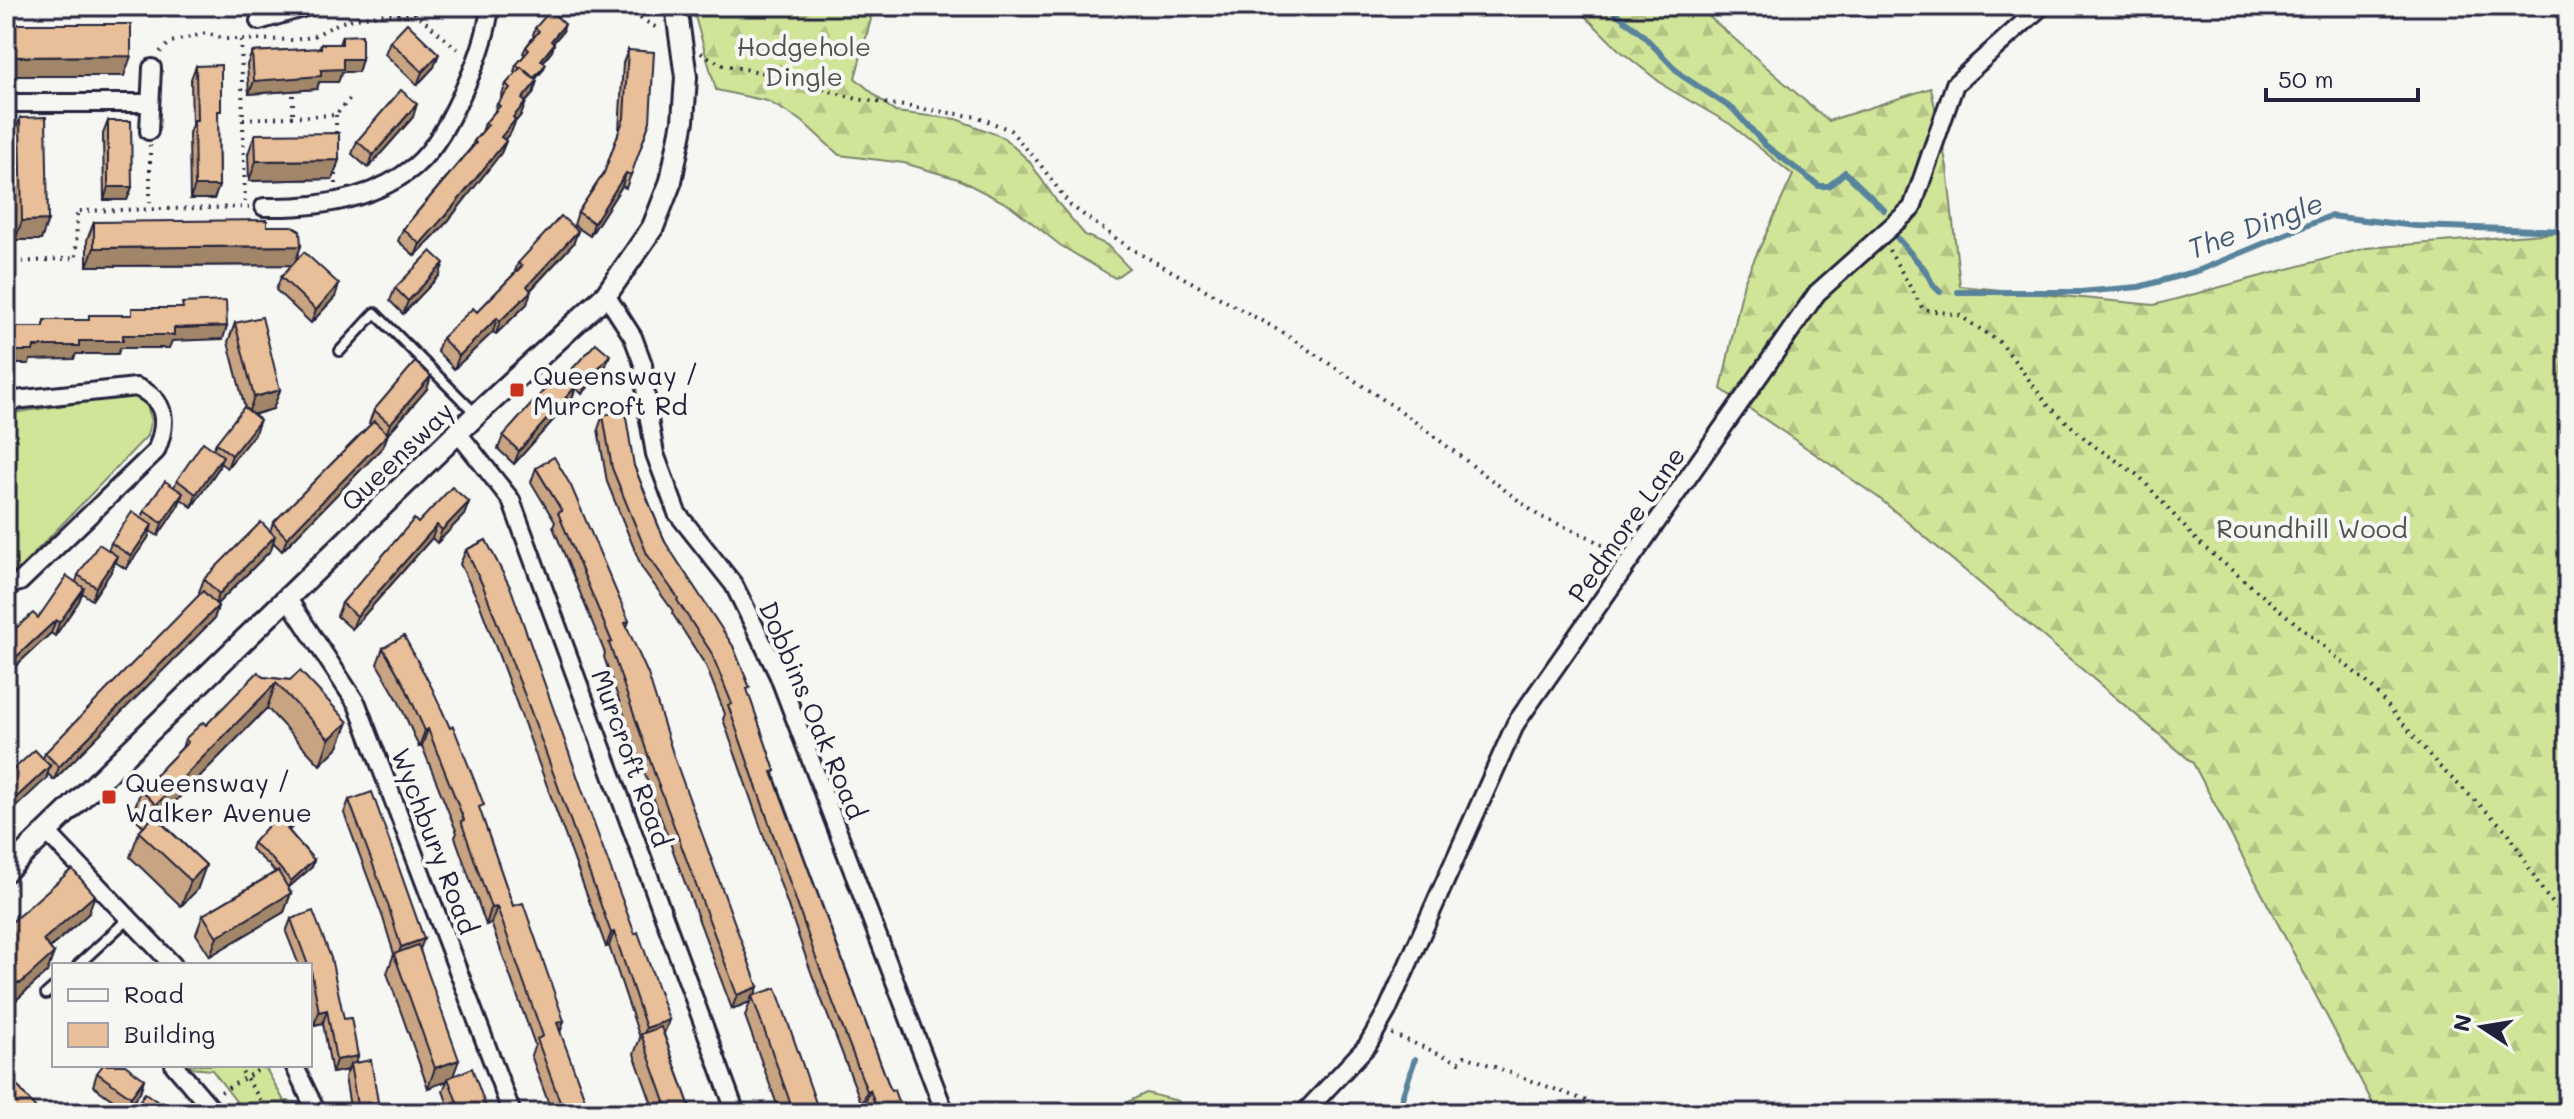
<svg xmlns="http://www.w3.org/2000/svg" width="2574" height="1119" viewBox="0 0 2574 1119" font-family="Mali,sans-serif">
<defs>
<pattern id="forest-firs" width="22" height="20" patternUnits="userSpaceOnUse" patternTransform="scale(2)"><rect width="22" height="20" fill="#d1e599"/><path d="M5 1l3.5 6h-7zM16 11l3.5 6h-7z" fill="#b3c485"/></pattern>
</defs>
<rect width="100%" height="100%" fill="#f6f6f2"/>
<filter id="ink" filterUnits="userSpaceOnUse"><feTurbulence type="fractalNoise" baseFrequency=".0125" numOctaves="2"/><feDisplacementMap in="SourceGraphic" scale="16" xChannelSelector="R" yChannelSelector="G"/><feConvolveMatrix kernelMatrix="1 2 1 2 8 2 1 2 1" color-interpolation-filters="sRGB"/></filter>
<g filter="url(#ink)">
<g fill="#d1e599" stroke="#7a846a" stroke-width="2">
<polygon points="132,395 146,402 151,419 147,436 16,572 6,573 6,414"/>
<polygon points="187,1065 264,1065 284,1101 305,1103 306,1113 245,1113 212,1070 189,1068"/>
</g>
<g fill="url(#forest-firs)" stroke="#7a846a" stroke-width="2">
<polygon points="692,6 866,6 871,19 855,78 895,112 956,119 1003,137 1029,161 1057,202 1085,235 1107,245 1129,268 1115,278 1060,245 1011,206 958,179 904,163 839,155 802,121 767,101 716,90"/>
<polygon points="1575,6 1697,6 1828,121 1931,88 1947,167 1960,286 2154,305 2366,248 2568,232 2568,1113 2378,1113 2193,763 1879,498 1721,389 1744,282 1793,175 1730,124 1666,87 1618,49"/>
<polygon points="1146,1093 1178,1101 1186,1113 1105,1113"/>
</g>
<g fill="none" stroke-linecap="round" stroke-linejoin="round">
<g stroke="#59839c" stroke-width="6">
<polyline points="1607,6 1642,34 1681,75 1734,110 1765,145 1819,186 1829,186 1845,172 1884,210"/>
<polyline points="1894,234 1925,270 1933,285 1940,292"/>
<polyline points="1958,292 2080,292 2139,287 2200,270 2330,216 2416,226 2568,231"/>
<polyline points="1397,1113 1415,1059"/>
</g>
<defs>
<g id="service">
<polyline points="340,351 375,313 476,414"/>
<polyline points="78,965 129,918"/>
<polyline points="46,994 54,987"/>
</g>
<g id="minor">
<polyline points="259,21 309,6"/>
<polyline points="6,103 150,103"/>
<polyline points="149,131 152,68"/>
<path d="M264 207C315 208 374 200 415 166 437 147 450 119 462 94 475 66 487 37 490 6"/>
<polyline points="606,295 633,337 643,364 647,408 655,454 677,513 734,585 778,674 945,1113"/>
<path d="M6 401 136 387C167 400 168 422 156 451L20 582 6 586"/>
<polyline points="458,433 511,500 736,1113"/>
<polyline points="288,599 357,704 512,1113"/>
<polyline points="48,833 173,965"/>
<polyline points="174,1065 215,1113"/>
<polyline points="294,1065 317,1113"/>
<polyline points="1304,1113 1367,1046 1387,1011 1516,723 1817,293 1912,208 1955,84 2042,6"/>
</g>
<polyline id="tertiary" points="6,871 476,415 606,295 653,227 671,181 683,121 686,77 676,6"/>
</defs>
<use href="#service" stroke="#22223b" stroke-width="14"/>
<use href="#minor" stroke="#22223b" stroke-width="22"/>
<use href="#tertiary" stroke="#22223b" stroke-width="26"/>
<g stroke="#22223b" stroke-width="4" stroke-dasharray="2 6" stroke-linecap="butt">
<polyline points="422,6 415,13 462,53"/>
<polyline points="619,6 659,29"/>
<polyline points="241,40 245,205"/>
<polyline points="160,52 171,42 206,33 226,39 293,40 312,37 339,23 356,18 386,14 415,13"/>
<polyline points="701,53 723,65 771,74 857,99 978,117 1010,130 1039,163 1070,205 1128,247 1280,331 1402,412 1539,516 1589,537 1613,552"/>
<polyline points="293,87 293,117"/>
<polyline points="336,115 336,137"/>
<polyline points="243,119 336,115 350,99"/>
<polyline points="150,145 150,208"/>
<polyline points="336,166 336,185"/>
<polyline points="1889,250 1923,309 1959,315 2001,343 2048,405 2090,443 2139,476 2198,542 2370,685 2439,766 2508,832 2544,893 2568,920"/>
<polyline points="6,263 76,258 77,211 249,207"/>
<polyline points="1392,1034 1459,1062 1465,1056 1619,1113"/>
<polyline points="238,1065 269,1113"/>
<polyline points="221,1092 267,1065"/>
</g>
<use href="#service" stroke="#f6f6f2" stroke-width="8"/>
<use href="#minor" stroke="#f6f6f2" stroke-width="16"/>
<use href="#tertiary" stroke="#f6f6f2" stroke-width="20"/>
</g>
<g fill="#c8a483" stroke="#22223b" stroke-width="2">
<polygon points="535,28 563,31 553,43 554,44 552,51 543,62 543,70 535,79 533,94 526,102 521,115 515,122 511,132 504,140 506,141 501,153 448,221 415,256 398,241 403,229 471,148 474,141 482,132 485,123 494,113 497,104 502,98 501,97 506,84 516,73 514,72 516,65 525,55 523,53 526,47 534,36 533,35"/>
<polygon points="342,36 362,59 358,72 342,72 338,82 319,82 317,89 249,94 247,65 252,52 319,49 321,44 339,44"/>
<polygon points="390,41 434,67 417,85 385,54"/>
<polygon points="628,50 650,121 626,188 622,186 590,236 574,225 578,212 604,173 619,131 623,63"/>
<polygon points="196,66 218,120 219,186 214,199 190,199 189,133 192,125 191,79"/>
<polygon points="413,117 368,168 352,154 357,141"/>
<polygon points="20,118 48,220 41,240 15,240 13,137"/>
<polygon points="108,121 132,187 127,200 104,200 103,134"/>
<polygon points="255,134 339,160 332,179 249,181 248,154"/>
<polygon points="94,222 267,226 301,246 295,262 335,297 311,323 276,290 281,277 292,265 87,266 87,240"/>
<polygon points="578,231 573,244 531,290 527,304 496,334 493,332 454,369 437,351 442,338 477,312 514,274 518,263"/>
<polygon points="439,276 403,314 390,301 395,288"/>
<polygon points="235,323 280,390 273,409 253,415 255,433 227,468 220,463 218,469 192,507 181,499 178,506 158,536 150,531 148,538 126,569 115,562 112,570 92,600 82,593 79,601 55,636 51,633 9,672 6,669 6,637 38,618 76,582 78,575 108,551 111,543 142,518 144,511 174,487 177,480 213,449 216,443 245,408 228,342"/>
<polygon points="573,368 605,368 582,394 576,388 572,399 514,464 498,449 503,436 569,379"/>
<polygon points="431,376 427,389 388,434 383,447 282,551 273,542 271,550 217,604 218,606 214,619 54,780 48,774 46,779 43,758 45,753 201,594 199,592 204,579 270,531 273,523 371,424 369,423 374,410"/>
<polygon points="603,415 634,466 665,542 748,693 775,771 774,775 891,1091 902,1113 868,1113 865,1104 862,1105 811,972 723,719 725,714 706,666 672,613 673,611 642,568 607,482 598,429"/>
<polygon points="536,468 629,621 627,627 674,757 755,996 817,1106 815,1113 780,1113 745,1016 750,1002 732,1009 650,789 604,657 605,653 553,527 555,522 531,482"/>
<polygon points="469,502 464,515 437,543 432,538 352,629 337,616 342,603 418,523"/>
<polygon points="486,540 664,1034 692,1113 655,1113 634,1054 640,1038 609,946 606,947 524,723 478,600 460,564 466,550"/>
<polygon points="383,648 481,814 513,906 564,1021 560,1033 590,1113 552,1113 531,1055 535,1045 491,923 486,925 455,837 457,833 422,746 419,747 398,700 377,664"/>
<polygon points="263,677 290,680 348,722 338,747 320,765 267,708 158,819 206,865 197,890 181,906 130,857 139,832 144,827 132,815 141,790 182,748 185,739 206,725"/>
<polygon points="349,800 420,949 453,1076 488,1113 451,1113 443,1091 447,1081 428,1088 387,973 394,954 383,918 344,813"/>
<polygon points="293,826 289,831 314,860 312,867 288,888 291,893 284,912 210,956 196,934 203,915 275,872 269,865 251,849 253,843"/>
<polygon points="88,914 50,948 47,972 14,1002 7,1002 6,1000 6,927"/>
<polygon points="291,919 344,1019 358,1056 356,1063 378,1102 375,1110 391,1113 351,1113 345,1077 348,1070 332,1073 323,1023 314,1025 310,1005 310,965 299,965 286,932"/>
<polygon points="97,1073 144,1079 140,1092 127,1110 93,1086"/>
</g>
<g fill="#a2866a" stroke="#22223b" stroke-width="2">
<polygon points="565,24 563,31 549,48 551,41"/>
<polygon points="554,44 552,51 539,67 541,60"/>
<polygon points="439,54 434,67 417,85 422,72"/>
<polygon points="131,56 124,76 6,76 6,57"/>
<polygon points="343,59 362,59 358,72 342,72 338,82 319,82 317,89 249,94 254,81 321,70"/>
<polygon points="546,64 543,70 530,86 533,79"/>
<polygon points="537,81 533,94 517,111 522,99"/>
<polygon points="526,102 521,115 515,122 511,132 496,149 501,137 513,117"/>
<polygon points="417,104 413,117 368,168 373,155"/>
<polygon points="506,141 501,153 448,221 415,256 420,244"/>
<polygon points="339,160 332,179 249,181 256,161"/>
<polygon points="626,173 622,186 590,236 594,223"/>
<polygon points="195,186 219,186 214,199 190,199"/>
<polygon points="108,187 132,187 127,200 104,200"/>
<polygon points="48,220 41,240 15,240 22,221"/>
<polygon points="578,231 573,244 522,299 527,286"/>
<polygon points="301,246 294,265 87,266 94,248"/>
<polygon points="444,263 439,276 403,314 408,301"/>
<polygon points="339,284 335,297 311,323 316,310"/>
<polygon points="531,291 527,304 496,334 500,321"/>
<polygon points="497,318 493,332 454,369 459,356"/>
<polygon points="227,326 223,339 172,341 169,348 120,348 118,354 76,354 74,359 30,360 29,364 6,364 6,351 174,328"/>
<polygon points="610,355 605,368 582,394 587,381"/>
<polygon points="431,376 427,389 385,437 390,424"/>
<polygon points="576,386 572,399 514,464 519,451"/>
<polygon points="280,390 273,409 247,416 254,397"/>
<polygon points="260,420 255,433 227,468 232,455"/>
<polygon points="388,434 383,447 282,551 287,538"/>
<polygon points="223,456 218,469 192,507 196,494"/>
<polygon points="183,493 178,506 158,536 162,523"/>
<polygon points="469,502 464,515 437,543 442,530"/>
<polygon points="152,525 148,538 126,569 131,556"/>
<polygon points="437,525 432,538 352,629 357,616"/>
<polygon points="275,536 271,550 214,607 219,594"/>
<polygon points="117,556 112,570 92,600 96,587"/>
<polygon points="84,588 79,601 55,636 59,623"/>
<polygon points="218,606 214,619 54,780 59,767"/>
<polygon points="56,620 51,633 9,672 14,659"/>
<polygon points="276,683 267,708 147,830 156,805"/>
<polygon points="348,722 338,747 320,765 329,739"/>
<polygon points="428,729 422,746 419,747 425,731"/>
<polygon points="50,766 46,779 6,816 6,807"/>
<polygon points="314,860 312,867 288,888 291,881"/>
<polygon points="206,865 197,890 181,906 191,881"/>
<polygon points="291,893 284,912 210,956 217,937"/>
<polygon points="95,895 88,914 36,960 43,940"/>
<polygon points="497,907 491,923 486,925 491,908"/>
<polygon points="614,932 609,946 606,947 611,933"/>
<polygon points="424,939 419,952 396,960 401,947"/>
<polygon points="54,953 47,972 14,1002 7,1002 14,983"/>
<polygon points="758,987 753,999 752,996 750,1002 732,1009 737,995"/>
<polygon points="327,1010 323,1023 314,1025 319,1012"/>
<polygon points="669,1020 664,1034 643,1039 646,1028"/>
<polygon points="564,1021 558,1037 557,1023"/>
<polygon points="358,1056 353,1069 350,1064 348,1070 332,1073 336,1060"/>
<polygon points="459,1060 452,1079 448,1078 447,1081 428,1088 435,1068"/>
<polygon points="144,1079 140,1092 127,1110 131,1097"/>
<polygon points="870,1090 865,1104 862,1105 867,1091"/>
<polygon points="378,1102 374,1113 354,1113 357,1105"/>
<polygon points="817,1106 815,1113 796,1113"/>
</g>
<g fill="#e8bf98" stroke="#22223b" stroke-width="2">
<polygon points="550,11 565,24 551,41 554,44 541,60 546,64 534,78 521,67 520,68 516,65 529,50 526,47 539,31 535,28"/>
<polygon points="407,23 439,54 422,72 390,41"/>
<polygon points="6,24 131,24 131,56 6,57"/>
<polygon points="362,35 362,59 343,59 343,69 321,70 321,76 254,81 252,52 321,48 321,44 342,44 342,36"/>
<polygon points="628,50 654,52 650,121 631,175 626,173 594,223 578,212 604,173 624,118"/>
<polygon points="221,65 221,111 218,111 219,186 195,186 194,120 197,120 196,66"/>
<polygon points="521,67 537,81 522,99 526,102 513,117 515,120 501,137 506,141 452,208 420,244 403,229 476,143 474,141 488,125 485,123 500,106 497,104 510,88 506,84"/>
<polygon points="401,90 417,104 373,155 357,141"/>
<polygon points="46,117 48,220 22,221 20,118"/>
<polygon points="108,121 131,121 132,187 108,187"/>
<polygon points="339,133 339,160 256,161 255,134"/>
<polygon points="561,216 578,231 527,286 531,291 500,321 497,318 459,356 442,338 473,308 477,312 522,266 518,263"/>
<polygon points="267,220 267,226 292,226 300,231 301,246 94,248 94,222"/>
<polygon points="431,251 444,263 408,301 395,288"/>
<polygon points="304,252 339,284 316,310 281,277"/>
<polygon points="226,301 227,326 174,328 174,335 123,335 123,341 79,341 79,346 34,346 33,351 6,351 6,327 44,327 44,320 89,320 89,315 132,315 132,308 183,308 182,303"/>
<polygon points="262,317 280,390 254,397 235,323"/>
<polygon points="596,343 610,355 587,381 573,368"/>
<polygon points="415,362 431,376 390,424 374,410"/>
<polygon points="561,371 576,386 519,451 503,436"/>
<polygon points="244,407 260,420 232,455 216,443"/>
<polygon points="625,411 634,466 665,542 733,646 750,688 747,689 775,771 772,772 891,1091 894,1090 902,1113 878,1113 870,1090 867,1091 816,958 728,705 732,704 711,652 677,600 678,598 647,554 612,468 603,415"/>
<polygon points="374,421 388,434 287,538 273,523"/>
<polygon points="203,442 223,456 196,494 177,480"/>
<polygon points="554,457 571,486 629,621 625,623 648,674 674,757 758,987 737,995 655,775 609,643 612,642 558,513 562,511 536,468"/>
<polygon points="165,481 183,493 162,523 144,511"/>
<polygon points="452,487 469,502 442,530 437,525 357,616 342,603 414,519 418,523"/>
<polygon points="132,512 152,525 131,556 111,543"/>
<polygon points="261,522 275,536 219,594 204,579"/>
<polygon points="486,540 511,589 597,832 635,934 638,932 669,1020 646,1028 614,932 611,933 530,709 483,586 466,550"/>
<polygon points="99,544 117,556 96,587 78,575"/>
<polygon points="67,576 84,588 59,623 56,620 14,659 6,650 6,637 33,613 38,618"/>
<polygon points="203,591 218,606 59,767 45,753"/>
<polygon points="404,636 432,688 450,728 453,726 484,805 479,807 513,906 523,903 564,1021 557,1023 590,1113 564,1113 537,1039 543,1036 497,907 491,908 461,821 464,820 428,729 425,731 404,684 383,648"/>
<polygon points="300,671 348,722 329,739 276,683 156,805 141,790 188,742 185,739 203,722 206,725 258,672 263,677 290,680"/>
<polygon points="35,750 50,766 6,807 6,776"/>
<polygon points="372,792 424,939 401,947 388,905 349,800"/>
<polygon points="283,809 295,819 287,829 314,860 291,881 271,858 253,843"/>
<polygon points="154,816 206,865 191,881 139,832"/>
<polygon points="72,869 95,895 43,940 54,953 21,983 14,983 6,973 6,927"/>
<polygon points="278,871 291,893 217,937 203,915"/>
<polygon points="313,911 331,958 344,1019 351,1018 358,1056 336,1060 327,1010 319,1012 310,965 308,965 291,919"/>
<polygon points="418,945 459,1060 435,1068 394,954"/>
<polygon points="776,988 817,1106 796,1113 794,1113 752,996"/>
<polygon points="661,1027 692,1113 669,1113 641,1034"/>
<polygon points="371,1060 378,1102 357,1105 350,1064"/>
<polygon points="103,1065 125,1065 144,1079 131,1097 97,1073"/>
<polygon points="472,1068 488,1113 461,1113 448,1078"/>
<polygon points="6,1072 40,1113 10,1113 6,1108"/>
<polygon points="145,1093 174,1113 135,1113 132,1111"/>
<polygon points="390,1108 391,1113 366,1113 366,1112"/>
</g>
</g>
<g fill="#c8321e" stroke="#f6f6f2" stroke-width="3">
<rect x="509" y="382" width="16" height="16" rx="4"/>
<rect x="101" y="789" width="16" height="16" rx="4"/>
</g>
<g text-anchor="middle" dominant-baseline="central" stroke-width="8" stroke-linejoin="round" paint-order="stroke">
<g font-size="26" fill="#4e5352" stroke="#f6f6f2">
<text x="804" y="46">Hodgehole<tspan x="804" dy="30">Dingle</tspan></text>
<text x="2312" y="528">Roundhill Wood</text>
</g>
<g font-size="26" fill="#22223b" stroke="#f6f6f2" text-anchor="start">
<text x="533" y="375">Queensway /<tspan x="533" dy="30">Murcroft Rd</tspan></text>
<text x="125" y="782">Queensway /<tspan x="125" dy="30">Walker Avenue</tspan></text>
</g>
<g font-size="26" fill="#22223b" stroke="#f6f6f2">
<text transform="translate(397 456) rotate(-44)">Queensway</text>
<text transform="translate(1626 524) rotate(-55)">Pedmore Lane</text>
<text transform="translate(813 710) rotate(67)">Dobbins Oak Road</text>
<text transform="translate(632 758) rotate(70)">Murcroft Road</text>
<text transform="translate(435 841) rotate(69)">Wychbury Road</text>
</g>
<g font-size="28" font-style="italic" fill="#425a74" stroke="#f6f6f2">
<text transform="translate(2255 225) rotate(-20)">The Dingle</text>
</g>
</g>
<rect width="2574" height="1119" fill="none" stroke="#f6f6f2" stroke-width="32"/>
<rect x="16" y="16" width="2542" height="1087" fill="none" stroke="#22223b" stroke-width="3" filter="url(#ink)"/>
<rect x="52" y="963" width="260" height="104" fill="#f6f6f2" stroke="#a1a1a9" stroke-width="2"/>
<rect x="68" y="989" width="40" height="12" fill="#f6f6f2" stroke="#a1a1a9" stroke-width="2"/>
<text x="124" y="1003" font-size="24" fill="#22223b">Road</text>
<rect x="68" y="1023" width="40" height="24" fill="#e8bf98" stroke="#a1a1a9" stroke-width="2"/>
<text x="124" y="1043" font-size="24" fill="#22223b">Building</text>
<g transform="translate(2482 1027) rotate(282)" stroke="#f6f6f2" stroke-width="6" paint-order="stroke">
<path d="M0-6L14 30L0 20L-14 30Z" fill="#22223b"/>
<text y="-12" font-size="22" font-weight="bold" text-anchor="middle" fill="#22223b">N</text>
</g>
<path d="M2266 88v12h152v-12" fill="none" stroke="#22223b" stroke-width="4"/>
<text x="2278" y="88" font-size="24" fill="#22223b" stroke="#f6f6f2" stroke-width="6" paint-order="stroke">50 m</text>
</svg>
